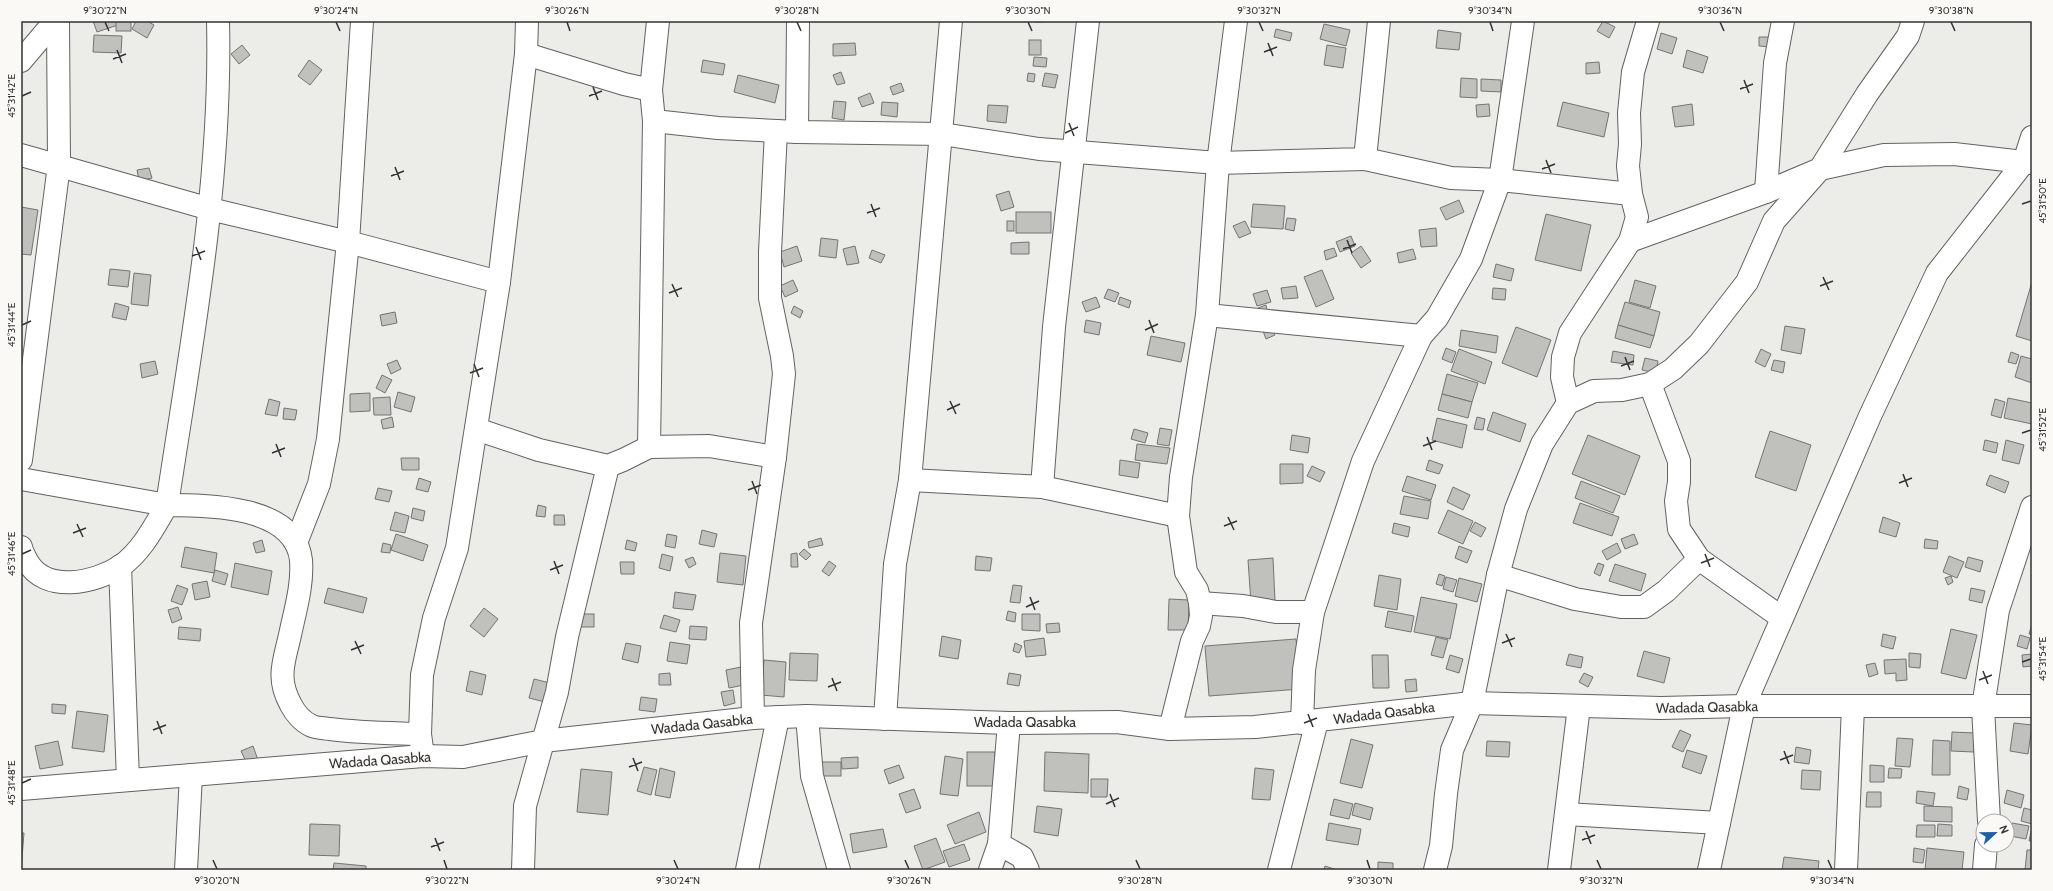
<svg xmlns="http://www.w3.org/2000/svg" width="2053" height="891" viewBox="0 0 2053 891" font-family="Cabin,sans-serif">
<rect width="100%" height="100%" fill="#ecece9"/>
<g fill="#c0c0bd" stroke="#757472">
<polygon points="93,21 117,21 118,25 97,32"/>
<rect x="116" y="21" width="15" height="10"/>
<polygon points="136,21 147,21 154,25 147,38 132,29"/>
<polygon points="1035,21 1068,21 1035,22"/>
<polygon points="1603,21 1615,27 1609,38 1597,31"/>
<polygon points="1324,24 1350,30 1346,46 1320,39"/>
<polygon points="1276,29 1292,33 1290,41 1274,37"/>
<polygon points="1438,30 1461,33 1459,50 1436,48"/>
<polygon points="1661,33 1677,38 1672,54 1657,49"/>
<polygon points="94,35 122,36 121,53 93,52"/>
<polygon points="1759,37 1772,37 1772,47 1759,46"/>
<rect x="1029" y="40" width="12" height="15"/>
<polygon points="855,43 856,55 833,56 833,44"/>
<polygon points="242,45 250,55 239,64 231,54"/>
<polygon points="1327,45 1346,48 1343,68 1324,65"/>
<polygon points="1687,50 1708,57 1703,73 1683,67"/>
<polygon points="1034,57 1047,58 1046,67 1033,66"/>
<polygon points="309,60 322,70 310,85 298,76"/>
<polygon points="703,60 725,64 723,75 701,72"/>
<polygon points="1599,62 1600,73 1586,74 1586,63"/>
<polygon points="841,72 845,83 837,85 833,75"/>
<polygon points="1028,73 1035,74 1034,82 1027,81"/>
<polygon points="1045,73 1058,75 1055,88 1042,86"/>
<polygon points="738,75 779,85 775,103 734,92"/>
<polygon points="1461,78 1477,79 1477,98 1460,97"/>
<polygon points="1481,79 1501,80 1501,92 1481,91"/>
<polygon points="901,83 904,91 893,95 890,87"/>
<polygon points="870,93 874,103 862,107 858,98"/>
<polygon points="834,101 846,102 844,120 832,118"/>
<polygon points="882,102 898,103 897,117 881,115"/>
<polygon points="1563,102 1609,113 1604,137 1557,126"/>
<polygon points="1489,104 1490,116 1477,117 1476,105"/>
<polygon points="1692,104 1694,125 1675,127 1672,107"/>
<polygon points="988,105 1008,106 1006,123 987,121"/>
<polygon points="149,168 152,178 139,181 137,170"/>
<polygon points="1009,191 1014,207 1001,211 996,195"/>
<polygon points="1459,200 1464,212 1446,220 1440,208"/>
<polygon points="1253,204 1285,206 1283,229 1251,227"/>
<polygon points="21,207 38,210 31,255 21,254"/>
<rect x="1016" y="212" width="35" height="21"/>
<polygon points="1546,214 1591,225 1581,271 1535,260"/>
<polygon points="1287,218 1296,219 1294,231 1285,229"/>
<rect x="1007" y="221" width="7" height="10"/>
<polygon points="1245,221 1251,233 1239,238 1233,226"/>
<polygon points="1436,228 1437,246 1421,247 1419,230"/>
<polygon points="1351,236 1355,246 1340,252 1336,242"/>
<polygon points="821,238 838,240 836,258 819,256"/>
<polygon points="1029,242 1029,254 1011,254 1011,243"/>
<polygon points="797,246 802,261 784,267 780,252"/>
<polygon points="855,246 859,263 847,265 843,249"/>
<polygon points="1361,246 1371,261 1361,268 1351,253"/>
<polygon points="1334,248 1337,256 1326,260 1324,251"/>
<polygon points="1413,249 1416,259 1399,263 1397,253"/>
<polygon points="872,250 885,255 881,263 869,258"/>
<polygon points="1496,264 1514,269 1511,281 1493,277"/>
<polygon points="110,269 130,271 128,287 108,285"/>
<polygon points="1322,270 1334,299 1316,307 1304,277"/>
<polygon points="134,273 151,275 148,306 131,304"/>
<polygon points="793,280 798,291 785,297 780,286"/>
<polygon points="1635,280 1656,286 1650,308 1629,302"/>
<polygon points="2032,282 2032,341 2016,336"/>
<polygon points="1296,286 1298,298 1283,299 1281,288"/>
<polygon points="1493,288 1506,289 1505,300 1492,299"/>
<polygon points="1108,289 1119,293 1115,302 1104,298"/>
<polygon points="1267,290 1271,302 1257,306 1253,294"/>
<polygon points="1096,297 1100,307 1086,312 1082,302"/>
<polygon points="1120,297 1131,301 1129,308 1118,304"/>
<polygon points="1625,302 1660,312 1654,336 1618,325"/>
<polygon points="115,303 129,307 126,320 112,317"/>
<polygon points="1266,305 1267,311 1259,313 1258,308"/>
<polygon points="794,306 803,311 800,318 791,313"/>
<polygon points="395,312 397,323 382,326 380,315"/>
<polygon points="1086,320 1101,323 1099,335 1084,332"/>
<polygon points="1618,325 1654,336 1650,348 1615,338"/>
<polygon points="1785,326 1805,329 1801,354 1781,350"/>
<polygon points="1516,327 1551,340 1537,377 1502,363"/>
<polygon points="1271,328 1275,335 1266,339 1263,331"/>
<polygon points="1461,330 1498,336 1496,353 1459,346"/>
<polygon points="1151,336 1185,343 1181,362 1147,355"/>
<polygon points="1446,348 1456,352 1452,363 1442,359"/>
<polygon points="1459,349 1492,362 1485,384 1451,371"/>
<polygon points="1761,349 1771,354 1765,367 1755,362"/>
<polygon points="1613,351 1634,355 1633,365 1611,362"/>
<polygon points="2011,352 2019,355 2016,364 2008,362"/>
<polygon points="2021,356 2032,359 2032,383 2015,377"/>
<polygon points="1645,358 1658,361 1656,373 1642,370"/>
<polygon points="397,360 401,369 391,374 387,364"/>
<polygon points="1774,360 1785,362 1783,373 1771,370"/>
<polygon points="155,361 158,374 142,378 140,364"/>
<polygon points="1447,374 1478,383 1472,402 1442,394"/>
<polygon points="382,375 392,380 385,393 376,388"/>
<polygon points="398,392 415,397 411,412 394,407"/>
<polygon points="370,393 370,411 350,412 350,394"/>
<polygon points="1442,394 1472,402 1468,418 1438,410"/>
<polygon points="390,397 391,415 374,415 373,398"/>
<polygon points="2008,398 2032,403 2032,424 2004,418"/>
<polygon points="269,399 280,402 277,416 265,414"/>
<polygon points="1995,399 2005,402 2001,418 1991,415"/>
<polygon points="284,408 297,410 295,420 283,419"/>
<polygon points="1493,412 1526,424 1520,442 1487,430"/>
<polygon points="392,417 394,427 383,429 381,420"/>
<polygon points="1477,417 1485,419 1483,430 1474,429"/>
<polygon points="1437,418 1467,425 1462,448 1432,440"/>
<polygon points="1160,428 1172,430 1169,446 1157,444"/>
<polygon points="1134,429 1148,433 1145,443 1131,439"/>
<polygon points="1770,431 1811,445 1796,491 1755,477"/>
<polygon points="1292,435 1310,438 1308,453 1290,450"/>
<polygon points="1588,435 1640,456 1625,495 1572,474"/>
<polygon points="1985,440 1998,443 1996,453 1983,450"/>
<polygon points="2006,440 2024,445 2019,464 2002,460"/>
<polygon points="1137,444 1170,448 1167,464 1135,460"/>
<polygon points="401,458 419,458 419,470 402,470"/>
<polygon points="1120,460 1140,463 1138,478 1119,475"/>
<polygon points="1429,460 1443,465 1439,474 1426,470"/>
<polygon points="1280,464 1303,464 1303,483 1280,484"/>
<polygon points="1312,466 1325,472 1320,482 1307,476"/>
<polygon points="1990,475 2009,482 2005,493 1986,485"/>
<polygon points="1407,476 1436,485 1431,500 1402,491"/>
<polygon points="419,478 431,482 428,492 416,489"/>
<polygon points="1581,481 1620,496 1613,513 1575,498"/>
<polygon points="1453,487 1470,495 1463,510 1447,502"/>
<polygon points="378,488 392,491 389,502 375,499"/>
<polygon points="1404,496 1431,501 1428,519 1400,514"/>
<polygon points="1580,503 1619,517 1612,536 1573,523"/>
<polygon points="538,505 546,507 545,517 536,516"/>
<polygon points="413,508 425,511 423,521 411,518"/>
<polygon points="1448,510 1473,521 1463,544 1438,533"/>
<polygon points="395,512 409,516 405,533 390,530"/>
<polygon points="554,515 564,515 565,525 554,525"/>
<polygon points="1883,517 1900,523 1896,537 1879,532"/>
<polygon points="1475,522 1486,528 1481,537 1470,531"/>
<polygon points="1394,523 1410,527 1408,537 1392,533"/>
<polygon points="702,530 717,534 714,547 699,544"/>
<polygon points="396,534 428,545 423,561 391,550"/>
<polygon points="667,534 677,536 675,548 665,546"/>
<polygon points="1634,534 1638,544 1625,549 1621,539"/>
<polygon points="821,538 823,545 809,548 808,542"/>
<polygon points="1925,539 1938,541 1937,549 1924,548"/>
<polygon points="262,540 265,551 256,553 253,543"/>
<polygon points="627,540 637,543 635,551 625,549"/>
<polygon points="383,543 391,545 390,553 381,552"/>
<polygon points="1617,543 1621,552 1607,560 1602,551"/>
<polygon points="1459,546 1472,551 1467,563 1455,558"/>
<polygon points="185,547 217,553 214,573 181,567"/>
<polygon points="804,549 811,555 806,560 799,554"/>
<polygon points="720,553 746,556 743,585 717,582"/>
<polygon points="797,553 798,567 791,567 791,554"/>
<polygon points="662,554 673,557 670,571 659,568"/>
<polygon points="976,556 992,558 990,571 975,570"/>
<polygon points="1949,556 1964,562 1957,578 1943,572"/>
<polygon points="693,557 696,564 689,568 685,560"/>
<polygon points="1968,557 1983,561 1980,572 1965,567"/>
<polygon points="1273,558 1275,601 1251,603 1248,560"/>
<polygon points="829,561 836,566 829,576 822,571"/>
<polygon points="620,562 634,562 634,574 621,574"/>
<polygon points="235,563 272,571 268,595 231,587"/>
<polygon points="1598,563 1604,565 1600,576 1594,573"/>
<polygon points="1615,564 1646,574 1641,591 1609,581"/>
<polygon points="215,570 228,574 225,585 212,581"/>
<polygon points="1439,574 1445,576 1442,586 1436,584"/>
<polygon points="1379,575 1401,579 1397,610 1374,606"/>
<polygon points="1951,576 1953,582 1948,585 1945,578"/>
<polygon points="1446,577 1457,580 1453,592 1443,589"/>
<polygon points="1459,578 1482,584 1477,602 1455,596"/>
<polygon points="207,581 210,597 195,600 192,584"/>
<polygon points="177,585 188,589 182,605 171,601"/>
<polygon points="1013,585 1022,586 1020,603 1010,602"/>
<polygon points="328,588 367,598 363,613 324,603"/>
<polygon points="1971,588 1985,591 1982,603 1969,600"/>
<polygon points="675,592 696,595 693,610 673,608"/>
<polygon points="1421,597 1457,604 1450,639 1414,632"/>
<polygon points="1169,599 1189,600 1188,630 1168,630"/>
<polygon points="178,607 182,619 172,623 168,610"/>
<polygon points="484,608 498,619 484,637 470,626"/>
<polygon points="1008,611 1016,613 1015,622 1006,620"/>
<polygon points="1388,611 1414,616 1411,632 1385,627"/>
<rect x="580" y="614" width="14" height="13"/>
<polygon points="1022,614 1040,614 1040,631 1022,630"/>
<polygon points="664,615 680,620 676,632 660,628"/>
<polygon points="1059,623 1060,632 1047,633 1046,624"/>
<polygon points="2032,624 2032,635 2029,634"/>
<polygon points="690,626 707,627 706,640 689,639"/>
<polygon points="179,627 201,629 200,641 178,639"/>
<polygon points="1951,629 1977,635 1966,679 1941,673"/>
<polygon points="1883,634 1896,637 1893,649 1881,646"/>
<polygon points="2020,635 2030,638 2027,649 2017,646"/>
<polygon points="942,636 961,640 958,659 939,656"/>
<polygon points="1436,637 1448,640 1443,658 1431,655"/>
<polygon points="1044,638 1046,655 1026,657 1024,641"/>
<polygon points="1296,639 1300,689 1209,696 1205,646"/>
<polygon points="670,642 690,645 687,664 667,661"/>
<polygon points="626,643 641,646 638,663 622,659"/>
<polygon points="1015,643 1022,646 1019,653 1013,651"/>
<polygon points="1644,651 1670,658 1664,683 1637,676"/>
<polygon points="790,653 818,654 817,681 789,680"/>
<polygon points="1909,653 1921,654 1920,668 1909,667"/>
<polygon points="1569,654 1583,657 1581,668 1566,665"/>
<polygon points="2032,654 2032,666 2023,667 2022,655"/>
<polygon points="1372,655 1388,655 1389,688 1373,688"/>
<polygon points="1450,655 1463,659 1459,673 1446,669"/>
<polygon points="1906,659 1907,680 1896,681 1896,673 1885,674 1884,660"/>
<polygon points="764,660 786,662 784,697 761,695"/>
<polygon points="1875,663 1878,674 1869,677 1866,665"/>
<polygon points="741,667 744,685 729,688 726,670"/>
<polygon points="470,671 486,675 482,695 466,691"/>
<polygon points="670,673 671,685 659,685 659,674"/>
<polygon points="1009,673 1021,675 1019,686 1007,684"/>
<polygon points="1584,673 1593,677 1588,687 1579,682"/>
<polygon points="534,679 550,683 545,702 529,698"/>
<polygon points="1416,679 1417,691 1406,692 1405,680"/>
<polygon points="733,690 735,703 724,706 721,692"/>
<polygon points="641,697 657,699 655,712 639,710"/>
<polygon points="52,704 66,705 65,714 52,713"/>
<polygon points="77,711 108,715 104,752 72,748"/>
<polygon points="2014,723 2032,725 2028,754 2010,751"/>
<polygon points="1680,730 1691,735 1683,752 1672,747"/>
<polygon points="1952,732 1975,733 1974,752 1951,751"/>
<polygon points="1897,738 1913,739 1910,767 1895,766"/>
<polygon points="1351,739 1373,745 1362,788 1340,783"/>
<polygon points="1933,740 1950,741 1950,775 1932,775"/>
<polygon points="58,741 63,765 40,769 35,746"/>
<polygon points="1487,741 1510,742 1509,757 1486,756"/>
<polygon points="253,746 258,760 247,764 241,751"/>
<polygon points="1796,747 1811,750 1809,764 1794,762"/>
<polygon points="1687,750 1707,756 1701,774 1682,767"/>
<rect x="967" y="752" width="28" height="34"/>
<polygon points="1045,752 1089,754 1088,793 1044,791"/>
<polygon points="945,756 963,759 958,796 940,794"/>
<polygon points="858,757 858,768 842,769 841,758"/>
<rect x="821" y="762" width="20" height="14"/>
<polygon points="899,765 904,778 889,784 884,770"/>
<polygon points="1870,765 1884,766 1884,782 1870,782"/>
<polygon points="644,767 657,770 651,795 637,791"/>
<polygon points="660,768 675,772 670,798 655,795"/>
<polygon points="1255,768 1274,770 1270,800 1252,799"/>
<polygon points="1889,768 1902,769 1901,778 1888,778"/>
<polygon points="581,769 612,772 608,815 577,812"/>
<polygon points="1802,770 1821,771 1820,790 1801,789"/>
<polygon points="1091,779 1108,779 1107,797 1091,797"/>
<polygon points="1959,786 1969,789 1967,800 1957,798"/>
<polygon points="914,789 921,808 906,813 899,794"/>
<polygon points="2007,790 2024,795 2021,808 2004,803"/>
<polygon points="1917,791 1935,793 1933,806 1916,803"/>
<polygon points="1867,792 1881,792 1881,807 1866,807"/>
<polygon points="1334,799 1353,804 1349,819 1330,815"/>
<polygon points="1355,803 1373,808 1370,820 1352,815"/>
<polygon points="1037,806 1062,809 1058,836 1034,832"/>
<polygon points="1924,806 1952,807 1952,822 1924,821"/>
<polygon points="2024,808 2032,810 2032,824 2021,821"/>
<polygon points="979,812 986,832 955,844 947,825"/>
<polygon points="1329,823 1361,829 1358,845 1326,840"/>
<polygon points="2012,823 2029,826 2026,839 2010,836"/>
<polygon points="310,824 340,825 339,856 309,855"/>
<polygon points="1938,824 1952,825 1952,836 1937,836"/>
<polygon points="1917,825 1935,825 1935,837 1916,837"/>
<polygon points="2032,827 2032,841 2029,841"/>
<polygon points="883,829 887,847 853,853 850,834"/>
<polygon points="21,833 24,833 21,870"/>
<polygon points="936,838 945,862 923,870 914,846"/>
<polygon points="964,844 970,860 949,867 943,851"/>
<polygon points="1914,848 1925,850 1923,863 1913,862"/>
<polygon points="1927,848 1964,852 1962,870 1925,870"/>
<polygon points="2027,850 2032,850 2032,870 2025,870"/>
<polygon points="1784,857 1819,861 1818,870 1782,870"/>
<polygon points="1378,862 1393,863 1393,870 1378,870"/>
<polygon points="334,863 366,866 366,870 333,870"/>
<polygon points="1325,866 1337,870 1324,870"/>
</g>
<g fill="none" stroke-linecap="round" stroke-linejoin="round">
<defs>
<g id="minor">
<polyline points="526,54 624,84 651,90"/>
<polyline points="21,61 55,21"/>
<polyline points="654,121 718,128 797,132 942,134 1039,149 1218,163 1365,159 1379,21"/>
<polyline points="797,132 798,21"/>
<polyline points="21,155 210,209 348,242 499,282"/>
<polyline points="1365,159 1451,178 1500,180 1523,21"/>
<polyline points="1766,192 1775,63 1783,21"/>
<polyline points="1630,241 1766,192 1820,169 1867,94 1908,36 1913,21"/>
<polyline points="1207,315 1421,336"/>
<polyline points="1650,384 1679,461 1679,482 1676,501 1679,529 1699,559 1782,618"/>
<polyline points="1568,403 1562,377 1563,357 1570,333 1630,241 1637,217 1631,194 1628,166 1630,144 1629,113 1633,72 1648,21"/>
<polyline points="476,429 539,450 608,466 623,460 649,447 709,446 775,457"/>
<polyline points="649,447 654,121 651,90 658,21"/>
<polyline points="21,460 59,165 58,21"/>
<path d="M21 479 167 505C191 345 222 184 218 21"/>
<polyline points="910,480 1042,487 1178,516"/>
<polyline points="1042,487 1054,327 1088,21"/>
<polyline points="296,543 319,484 328,439 348,242 362,21"/>
<path d="M21 547C22 552 25 557 27 561 45 594 95 583 121 566 142 551 154 527 167 505 207 505 295 505 301 560 303 585 295 611 290 635 284 662 276 678 291 705 295 713 303 722 312 726 316 728 324 728 330 729 360 733 390 733 420 734"/>
<polyline points="120,566 128,780"/>
<polyline points="1498,575 1575,599 1621,607 1644,607 1666,591 1699,559"/>
<polyline points="1200,603 1243,606 1276,612 1313,612"/>
<polyline points="807,716 812,776 839,870"/>
<polyline points="753,718 751,623 775,457 784,374 782,356 770,298 770,252 776,131"/>
<polyline points="885,719 895,564 910,480 951,21"/>
<polyline points="1302,723 1304,670 1313,612 1363,461 1421,336 1437,318 1471,259 1500,180 1631,194"/>
<polyline points="1170,729 1192,641 1199,626 1201,616 1200,603 1197,590 1186,572 1178,516 1181,477 1207,315 1218,163 1236,21"/>
<polyline points="423,756 420,734 422,675 434,618 457,548 499,282 526,54 527,21"/>
<polyline points="21,789 423,756 463,757 543,741 753,718 807,716 1009,723 1117,722 1170,729 1255,727 1472,703 1661,708 1744,706 2032,706"/>
<polyline points="1566,814 1719,823"/>
<polyline points="1989,821 1983,707 1998,610 2032,507"/>
<polyline points="999,844 1022,857 1028,870"/>
<polyline points="186,870 191,775"/>
<polyline points="523,870 525,806 557,692 567,637 608,466"/>
<polyline points="747,870 778,717"/>
<polyline points="990,870 999,844 1009,723"/>
<polyline points="1279,870 1317,721"/>
<polyline points="1435,870 1441,846 1446,794 1452,750 1472,703 1498,575 1516,509 1542,444 1568,403 1594,391 1622,390 1650,384 1673,369 1699,344 1747,282 1774,221 1820,169 1884,155 1954,154 2032,163"/>
<polyline points="1559,870 1579,706"/>
<polyline points="1709,870 1744,706 1870,416 1937,273 2024,162 2032,137"/>
<polyline points="1846,870 1853,707"/>
<polyline points="1984,870 1986,845"/>
</g>
</defs>
<use href="#minor" stroke="#626260" stroke-width="24"/>
<use href="#minor" stroke="#fff" stroke-width="22"/>
</g>
<path fill="none" stroke="#323231" stroke-width="1.5" d="M105 22 109 31M336 22 340 31M567 22 570 31M797 22 801 31M1028 22 1032 31M1259 22 1263 31M1490 22 1493 31M1720 22 1724 31M1951 22 1955 31M1268 43 1273 56M117 50 122 63M1264 52 1277 47M113 59 126 54M1744 80 1749 93M593 87 598 100M1740 89 1753 84M22 96 31 92M589 96 602 91M1069 123 1074 136M1065 133 1078 127M1546 160 1551 173M395 167 400 180M1542 169 1555 164M391 176 404 171M871 204 876 217M2022 204 2031 201M867 213 880 208M1347 240 1352 253M196 247 201 260M1343 249 1356 244M192 256 205 251M1823 277 1829 290M672 284 678 297M1820 286 1833 281M669 293 682 288M1149 320 1154 333M22 325 31 321M1145 330 1158 324M1625 357 1630 370M474 364 479 377M1621 366 1634 361M470 373 483 368M950 401 956 414M947 410 960 404M2022 433 2031 430M1427 437 1432 450M276 444 281 457M1423 446 1436 441M272 453 285 448M1903 474 1908 487M752 481 757 494M1899 483 1912 478M748 490 761 485M1228 517 1234 530M77 524 83 537M1224 526 1237 521M73 533 86 528M22 554 31 550M1705 554 1710 567M554 561 559 574M1701 563 1714 558M550 570 563 565M1030 597 1035 610M1026 607 1039 601M1506 634 1512 647M355 641 361 654M1502 643 1515 638M351 650 364 645M2022 662 2031 659M1983 671 1988 684M832 678 837 691M1979 680 1992 675M828 687 841 682M1308 714 1313 727M157 721 162 734M1304 723 1317 718M153 730 166 725M1784 751 1789 764M633 758 638 771M1780 760 1793 755M629 767 642 762M22 783 31 779M1110 794 1115 807M1106 804 1119 798M1586 831 1591 844M435 838 440 851M1582 840 1595 835M431 847 444 842M213 860 217 869M444 860 447 869M674 860 678 869M905 860 909 869M1136 860 1140 869M1367 860 1370 869M1597 860 1601 869M1828 860 1832 869"/>
<g text-anchor="middle" dominant-baseline="central" stroke-width="3" stroke-linejoin="round" paint-order="stroke">
<g font-size="14" fill="#323231" stroke="#faf9f6">
<text transform="translate(1707 707) rotate(-1)">Wadada Qasabka</text>
<text transform="translate(1384 713) rotate(-7)">Wadada Qasabka</text>
<text x="1025" y="722">Wadada Qasabka</text>
<text transform="translate(702 724) rotate(-6)">Wadada Qasabka</text>
<text transform="translate(380 760) rotate(-4)">Wadada Qasabka</text>
</g>
</g>
<rect width="2053" height="891" fill="none" stroke="#faf9f6" stroke-width="44"/>
<g transform="translate(1995 833) rotate(68)"><circle r="19" fill="#faf9f6" stroke="#aaa9a7"/>
<path d="M0-3L7 15L0 10L-7 15Z" fill="#1861b0"/>
<text y="-6" font-size="11" font-weight="bold" text-anchor="middle" fill="#323231">N</text>
</g>
<rect x="22" y="22" width="2009" height="847" fill="none" stroke="#323231" stroke-width="1.5"/>
<g font-size="10" text-anchor="middle" fill="#323231">
<text x="105" y="14">9°30'22"N</text>
<text x="336" y="14">9°30'24"N</text>
<text x="567" y="14">9°30'26"N</text>
<text x="797" y="14">9°30'28"N</text>
<text x="1028" y="14">9°30'30"N</text>
<text x="1259" y="14">9°30'32"N</text>
<text x="1490" y="14">9°30'34"N</text>
<text x="1720" y="14">9°30'36"N</text>
<text x="1951" y="14">9°30'38"N</text>
<text transform="translate(11 96) rotate(-90)" y="4">45°31'42"E</text>
<text transform="translate(2042 201) rotate(-90)" y="4">45°31'50"E</text>
<text transform="translate(11 325) rotate(-90)" y="4">45°31'44"E</text>
<text transform="translate(2042 430) rotate(-90)" y="4">45°31'52"E</text>
<text transform="translate(11 554) rotate(-90)" y="4">45°31'46"E</text>
<text transform="translate(2042 659) rotate(-90)" y="4">45°31'54"E</text>
<text transform="translate(11 783) rotate(-90)" y="4">45°31'48"E</text>
<text x="217" y="884">9°30'20"N</text>
<text x="447" y="884">9°30'22"N</text>
<text x="678" y="884">9°30'24"N</text>
<text x="909" y="884">9°30'26"N</text>
<text x="1140" y="884">9°30'28"N</text>
<text x="1370" y="884">9°30'30"N</text>
<text x="1601" y="884">9°30'32"N</text>
<text x="1832" y="884">9°30'34"N</text>
</g>
</svg>
